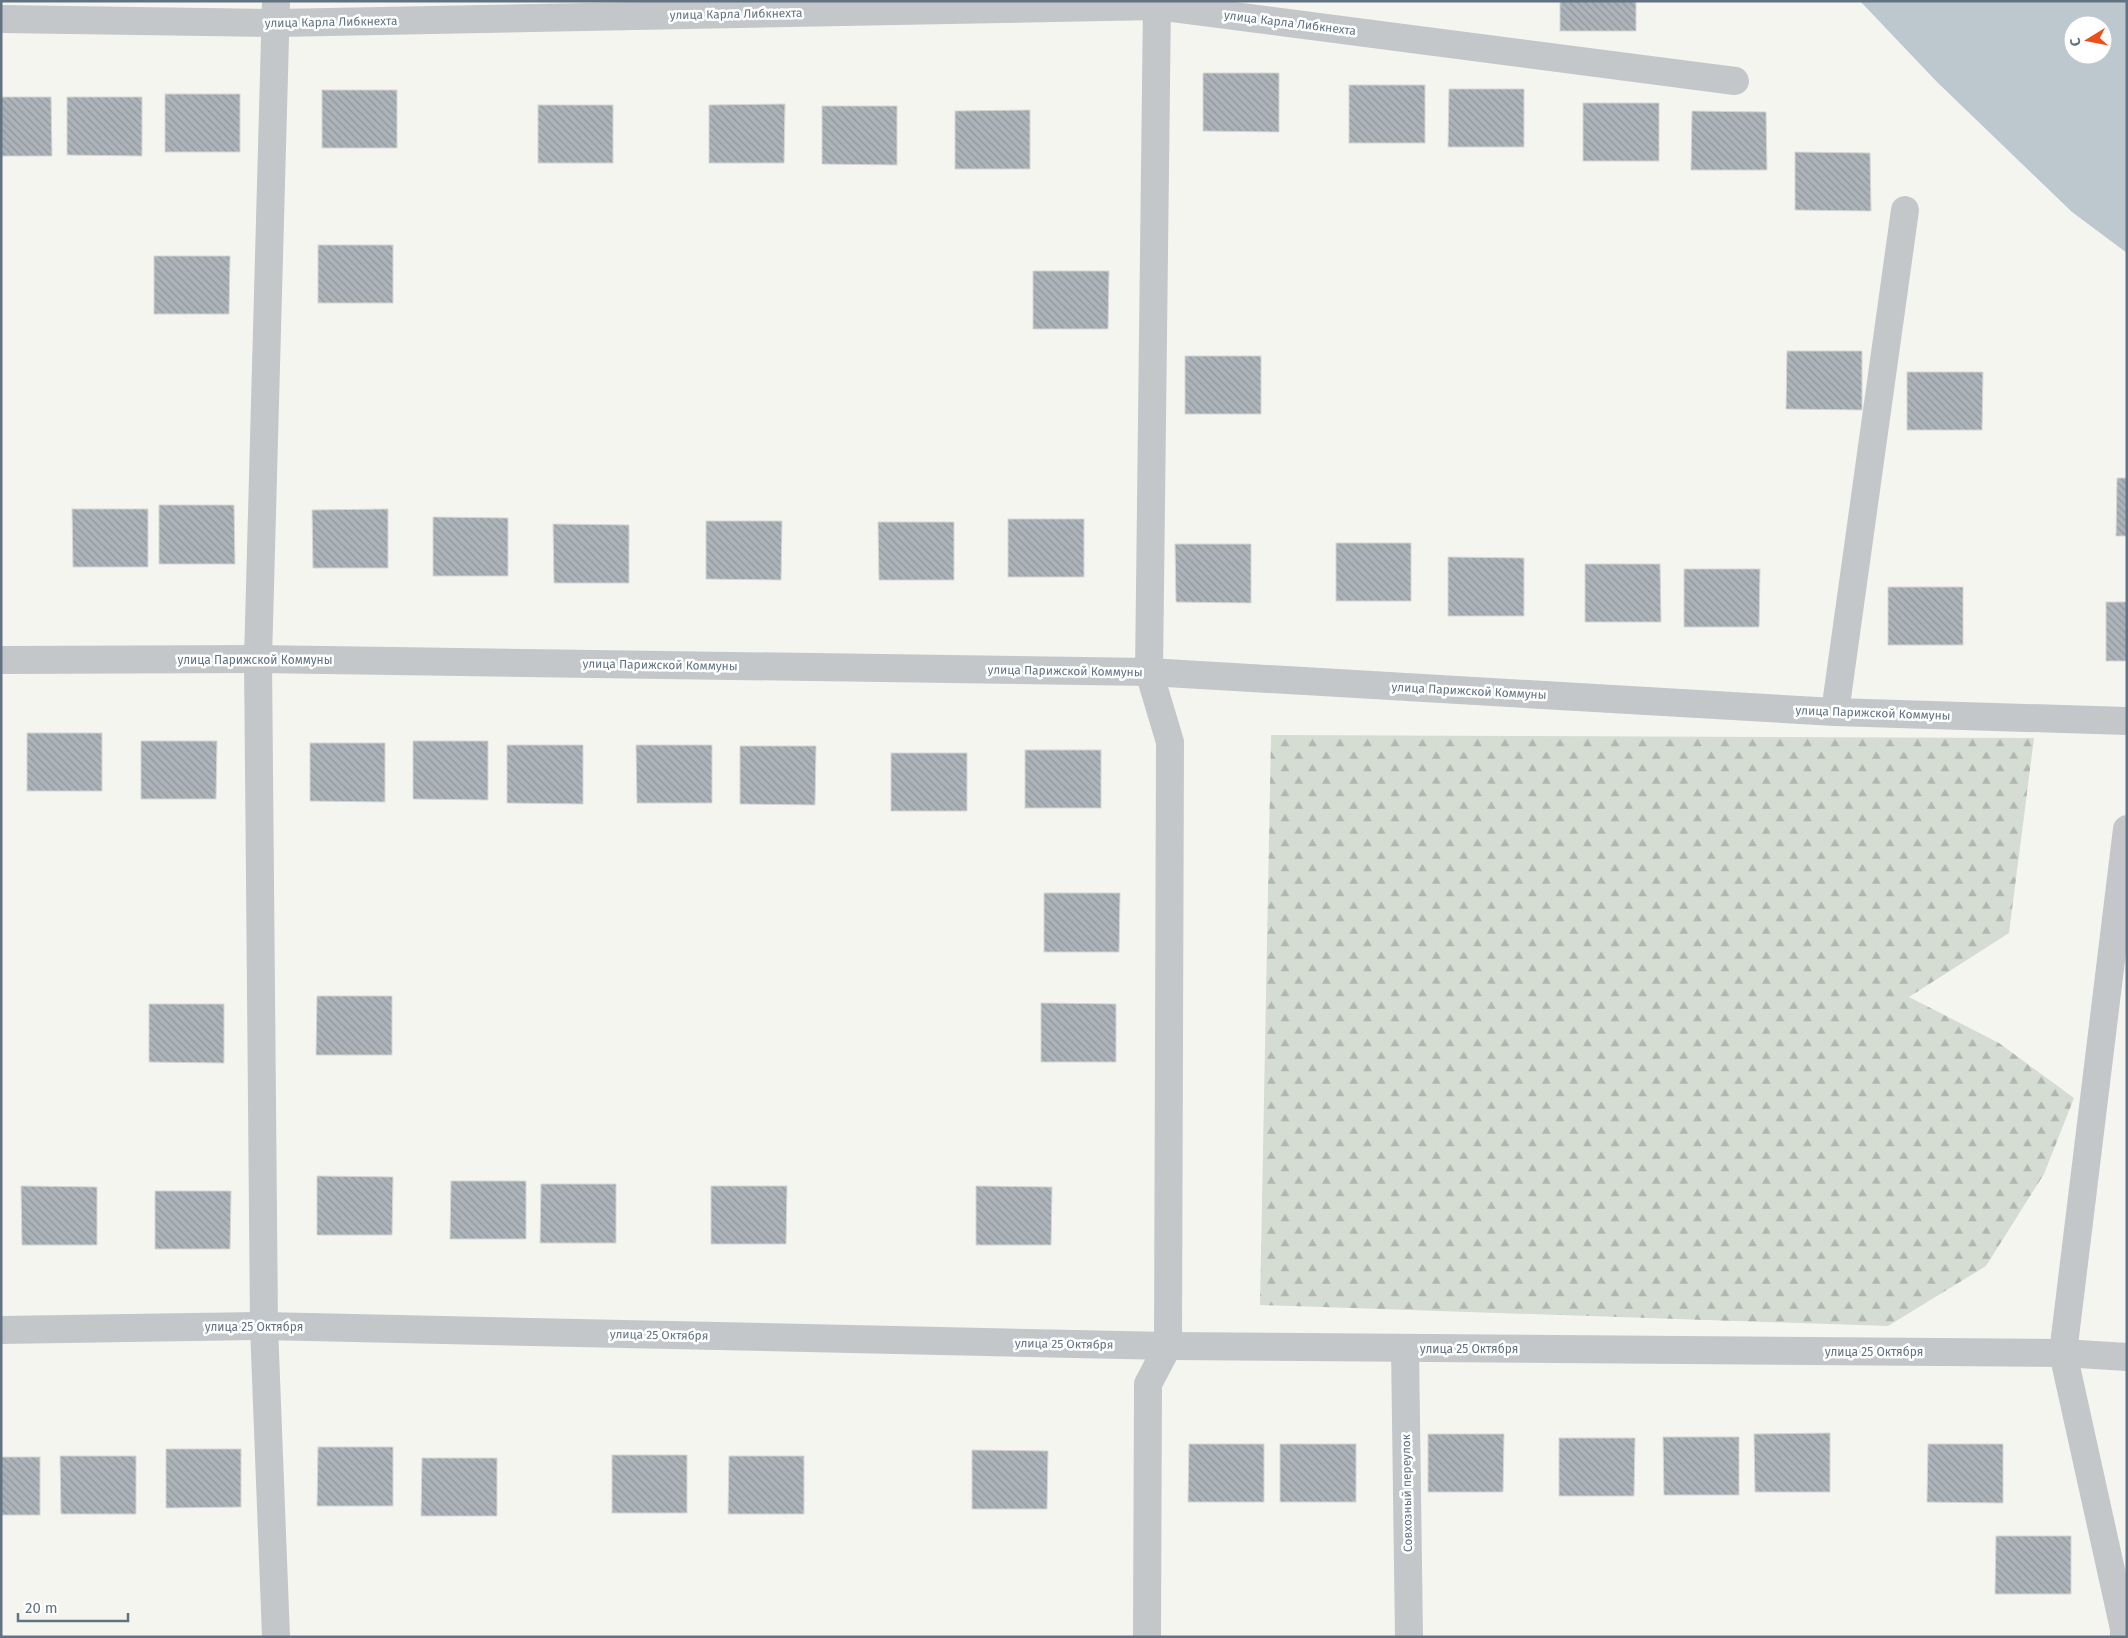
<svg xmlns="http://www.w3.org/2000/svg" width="2128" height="1638" viewBox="0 0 2128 1638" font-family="'Fira Sans',sans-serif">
<defs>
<pattern id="forest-firs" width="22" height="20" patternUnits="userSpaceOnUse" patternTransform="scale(1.25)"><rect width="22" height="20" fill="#d5dcd1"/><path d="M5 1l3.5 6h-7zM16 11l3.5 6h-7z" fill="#b0b7af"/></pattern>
<pattern id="building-back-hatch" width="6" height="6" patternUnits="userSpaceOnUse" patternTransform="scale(1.25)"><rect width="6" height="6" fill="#acb3b9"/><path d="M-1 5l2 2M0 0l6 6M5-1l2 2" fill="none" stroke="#8f969c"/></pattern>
</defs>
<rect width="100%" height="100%" fill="#f5f5f0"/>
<polygon fill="url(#forest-firs)" points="1271,735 2034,738 2009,933 1909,997 1999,1043 2074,1098 2044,1174 1986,1266 1888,1326 1260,1305"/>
<path fill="#bcc8cd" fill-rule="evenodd" d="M1860 1H2127V253L2072 212 1937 82ZM2073 25H2103V55H2073Z"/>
<g fill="url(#building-back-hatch)" stroke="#d6d6d3">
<rect x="1560" y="1" width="76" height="30"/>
<polygon points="1203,73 1279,73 1279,132 1203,131"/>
<rect x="1349" y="85" width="76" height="58"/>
<polygon points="1449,89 1524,89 1524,147 1448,147"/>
<rect x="322" y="90" width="75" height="58"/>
<rect x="165" y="94" width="75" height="58"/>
<polygon points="1,97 51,97 52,156 1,156"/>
<polygon points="67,97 142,97 142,156 67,155"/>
<rect x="1583" y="103" width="76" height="58"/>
<polygon points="785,104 784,163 709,163 709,105"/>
<rect x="538" y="105" width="75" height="58"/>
<polygon points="822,106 897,106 897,165 822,164"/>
<polygon points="1030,110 1030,169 955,169 955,111"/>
<polygon points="1692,111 1766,112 1767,170 1691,170"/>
<polygon points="1795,152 1870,153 1871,211 1795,210"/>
<rect x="318" y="245" width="75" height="58"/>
<polygon points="154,256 230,256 229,314 154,314"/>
<polygon points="1033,271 1109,271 1108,329 1033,329"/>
<polygon points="1787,351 1862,351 1862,410 1786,409"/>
<rect x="1185" y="356" width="76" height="58"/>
<polygon points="1907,372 1983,372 1982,430 1907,430"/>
<polygon points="2117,478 2127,478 2127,536 2116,536"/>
<polygon points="159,505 234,505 235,564 159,564"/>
<polygon points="72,509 148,509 148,567 73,567"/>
<polygon points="388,509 388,568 313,568 312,510"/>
<polygon points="433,517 508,518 508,576 433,576"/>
<rect x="1008" y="519" width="76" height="58"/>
<polygon points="706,521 782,521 781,580 706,579"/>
<polygon points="878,522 954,522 954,580 879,580"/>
<polygon points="553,524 629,525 629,583 554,583"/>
<rect x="1336" y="543" width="75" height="58"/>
<polygon points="1175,544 1251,544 1251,603 1176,602"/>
<polygon points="1448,557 1524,558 1524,616 1448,616"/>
<polygon points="1585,564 1660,564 1661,622 1585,622"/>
<polygon points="1684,569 1760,569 1759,627 1684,627"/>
<rect x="1888" y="587" width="75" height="58"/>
<rect x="2106" y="602" width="21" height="59"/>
<rect x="27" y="733" width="75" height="58"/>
<polygon points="141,741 217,741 216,799 141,799"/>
<polygon points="413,741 488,741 488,800 413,799"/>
<polygon points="310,743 385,743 385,802 310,801"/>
<polygon points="507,745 583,745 583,804 507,803"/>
<polygon points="636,745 712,745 712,803 637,803"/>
<polygon points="740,746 816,746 815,805 740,804"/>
<rect x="1025" y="750" width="76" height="58"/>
<rect x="891" y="753" width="76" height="58"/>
<polygon points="1044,893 1120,893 1119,952 1044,952"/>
<polygon points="317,996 392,996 392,1055 316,1055"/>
<polygon points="1041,1003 1116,1004 1116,1062 1041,1062"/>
<polygon points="149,1004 224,1004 224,1063 149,1062"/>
<polygon points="317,1176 393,1177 392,1235 317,1235"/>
<polygon points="451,1181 526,1181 526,1239 450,1239"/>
<polygon points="541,1184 616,1184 616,1243 540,1243"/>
<polygon points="21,1186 97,1187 97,1245 22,1245"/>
<polygon points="711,1186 787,1186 786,1244 711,1244"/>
<polygon points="976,1186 1052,1187 1051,1245 976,1245"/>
<polygon points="155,1191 231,1191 230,1249 155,1249"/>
<polygon points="1830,1433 1830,1492 1755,1492 1754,1434"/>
<polygon points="1428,1434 1504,1434 1503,1492 1428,1492"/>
<polygon points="1663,1437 1739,1437 1739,1495 1664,1495"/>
<polygon points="1559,1438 1635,1438 1634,1496 1559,1496"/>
<polygon points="1189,1444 1264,1444 1264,1502 1188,1502"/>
<rect x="1280" y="1444" width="76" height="58"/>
<polygon points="1928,1444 2003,1444 2003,1503 1927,1502"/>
<polygon points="318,1447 393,1447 393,1506 317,1506"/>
<polygon points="166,1449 241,1449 241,1507 166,1508"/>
<polygon points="972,1450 1048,1451 1047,1509 972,1509"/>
<rect x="612" y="1455" width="75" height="58"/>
<polygon points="60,1456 136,1456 136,1514 61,1514"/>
<polygon points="729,1456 804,1456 804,1514 728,1514"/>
<rect x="1" y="1457" width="39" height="58"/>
<polygon points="422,1458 497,1458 497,1516 421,1516"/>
<polygon points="1996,1536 2071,1536 2071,1594 1995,1594"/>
</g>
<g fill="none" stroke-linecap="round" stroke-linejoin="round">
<g stroke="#c3c7ca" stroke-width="28">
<polyline points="276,1 258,659 264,1326 276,1637"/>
<polyline points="1,19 276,23 1157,6 1735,81"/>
<polyline points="1,660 258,659 1149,672 1835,712 2127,721"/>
<polyline points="1835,712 1905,210"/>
<polyline points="1,1330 264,1326 1168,1346 2063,1353 2127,1357"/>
<polyline points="1405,1348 1409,1637"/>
<polyline points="1147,1637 1148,1384 1168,1346 1170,742 1149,672 1157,1"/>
<polyline points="2124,1637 2124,1629 2063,1353 2127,829"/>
</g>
</g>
<g text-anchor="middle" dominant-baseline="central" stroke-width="5" stroke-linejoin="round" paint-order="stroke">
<g font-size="12" fill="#617383" stroke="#fff">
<text transform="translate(736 14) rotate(-1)">улица Карла Либкнехта</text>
<text transform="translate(331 22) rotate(-1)">улица Карла Либкнехта</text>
<text transform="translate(1290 23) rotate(7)">улица Карла Либкнехта</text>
<text x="255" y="660">улица Парижской Коммуны</text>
<text transform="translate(660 665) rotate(1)">улица Парижской Коммуны</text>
<text transform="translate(1065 671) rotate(1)">улица Парижской Коммуны</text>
<text transform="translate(1469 691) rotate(3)">улица Парижской Коммуны</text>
<text transform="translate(1873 713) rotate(2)">улица Парижской Коммуны</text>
<text x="254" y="1327">улица 25 Октября</text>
<text transform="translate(659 1335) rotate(1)">улица 25 Октября</text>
<text transform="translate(1064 1344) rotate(1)">улица 25 Октября</text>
<text x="1469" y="1349">улица 25 Октября</text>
<text x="1874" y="1352">улица 25 Октября</text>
<text transform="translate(1407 1493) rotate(-91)">Совхозный переулок</text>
</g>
</g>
<rect width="2128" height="1638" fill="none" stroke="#617383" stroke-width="5"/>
<g transform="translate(2088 40) rotate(260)"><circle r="24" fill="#ffffff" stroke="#c0c7cd"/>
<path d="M0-4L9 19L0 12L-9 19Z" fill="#ef4e16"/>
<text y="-8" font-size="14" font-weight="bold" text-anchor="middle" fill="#617383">С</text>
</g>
<path d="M18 1613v8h110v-8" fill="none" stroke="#617383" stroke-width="2.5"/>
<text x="25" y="1613" font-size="15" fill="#617383" stroke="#ffffff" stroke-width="4" paint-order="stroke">20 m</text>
</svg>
